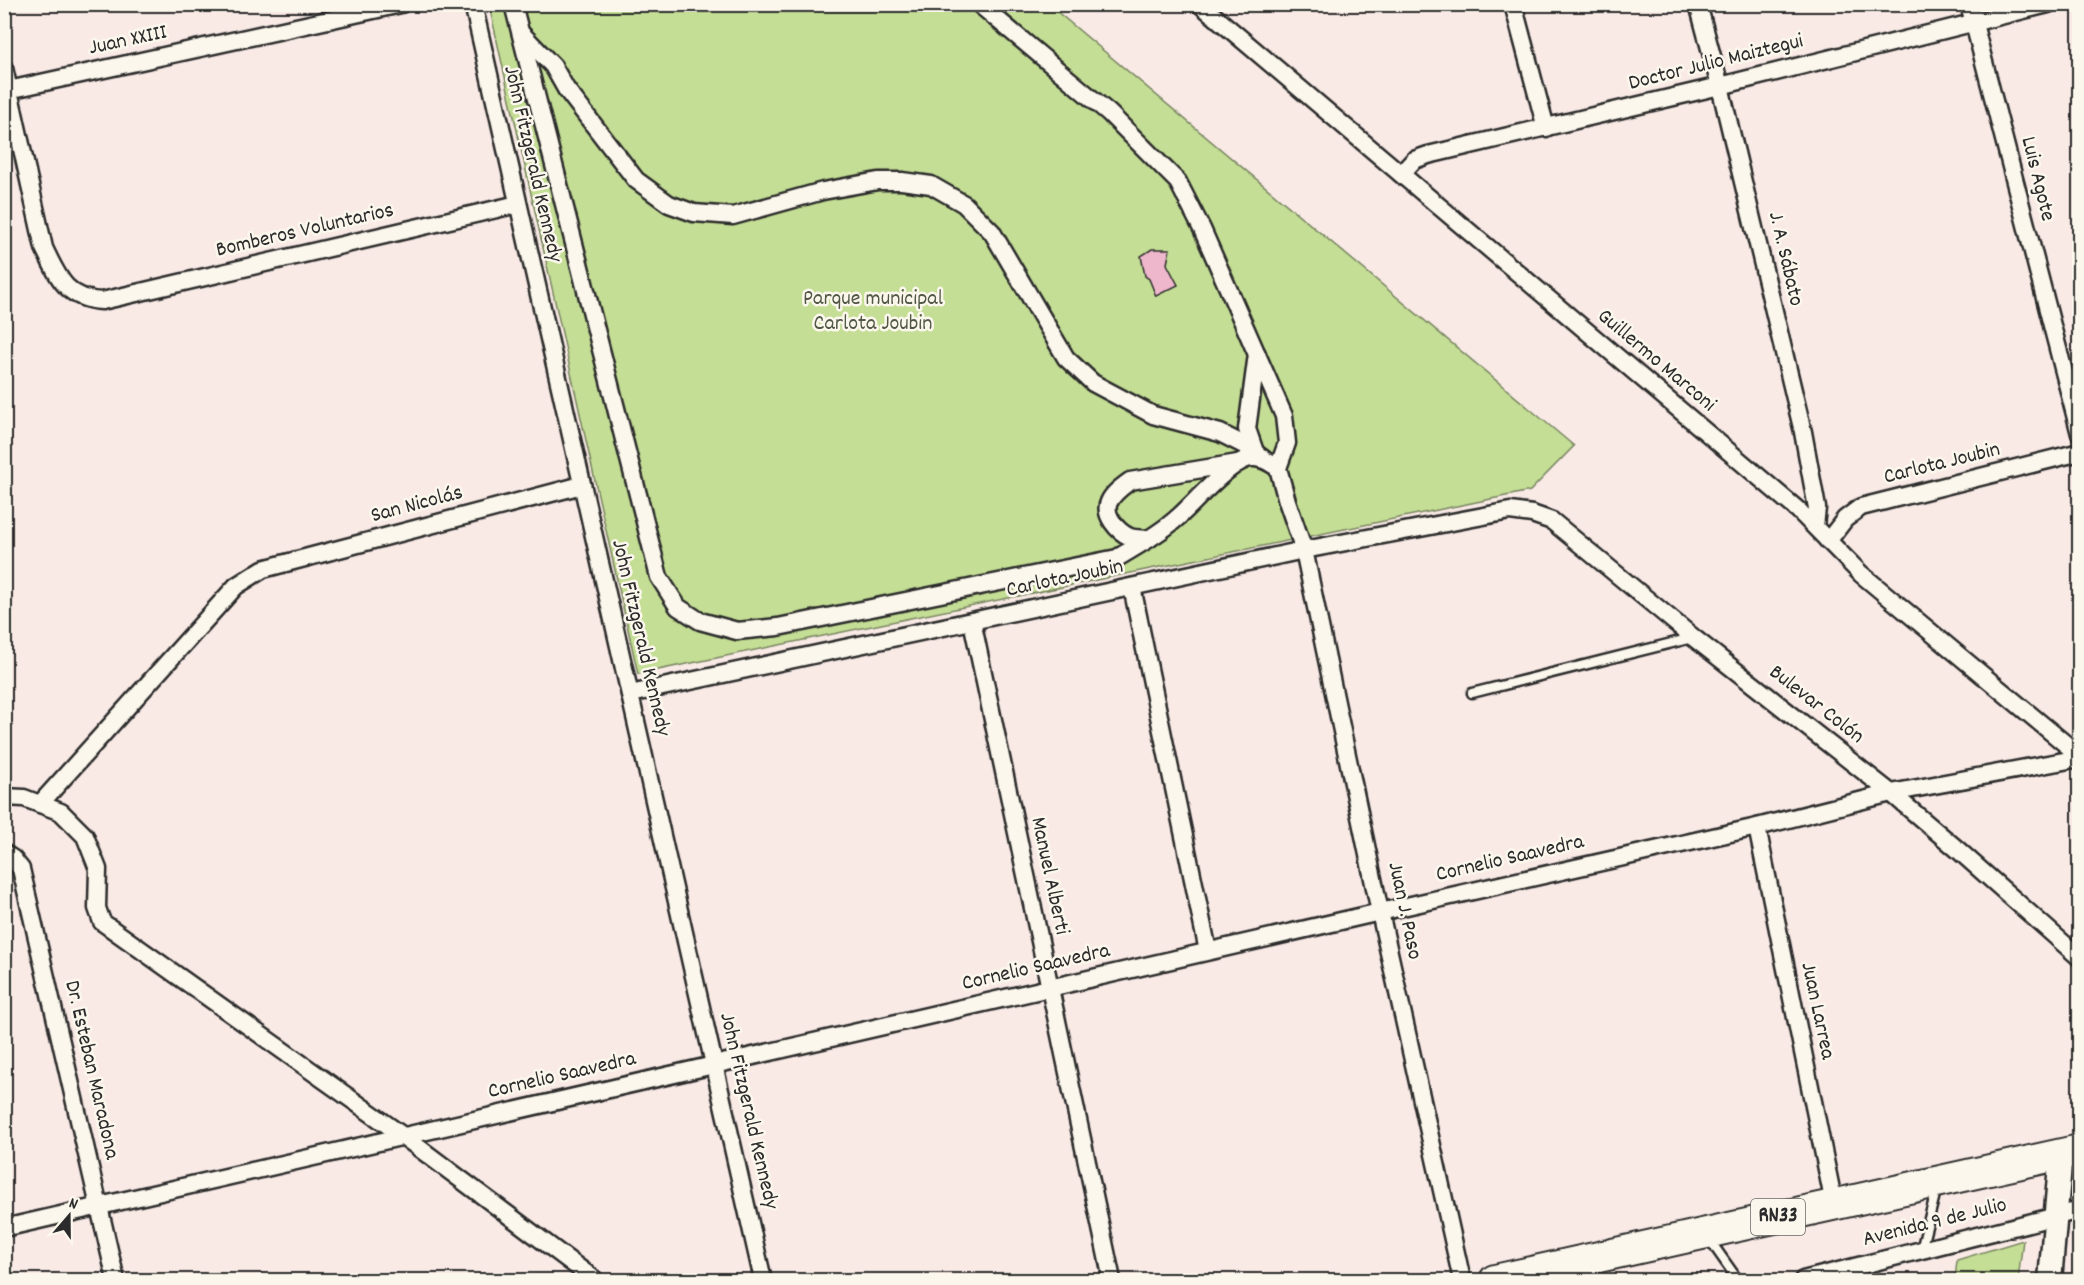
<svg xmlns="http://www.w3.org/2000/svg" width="2084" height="1285" viewBox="0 0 2084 1285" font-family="Dekko,sans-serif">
<rect width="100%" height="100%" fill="#f9eae6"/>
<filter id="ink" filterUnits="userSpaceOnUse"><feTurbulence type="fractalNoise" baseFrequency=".0167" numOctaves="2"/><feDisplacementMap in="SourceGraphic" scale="12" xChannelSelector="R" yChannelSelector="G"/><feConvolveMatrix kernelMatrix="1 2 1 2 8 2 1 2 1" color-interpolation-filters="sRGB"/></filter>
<g filter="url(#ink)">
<g fill="#c4de95" stroke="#788460" stroke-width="1.5">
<polygon points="489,5 1049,5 1574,446 1530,491 638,674"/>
<polygon points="2023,1240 2018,1280 1955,1280 1957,1260"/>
</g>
<polygon fill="#efb7cc" stroke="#2b2b2b" stroke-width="1.5" points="1152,249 1170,249 1167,264 1178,285 1156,296 1149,279 1145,276 1141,256"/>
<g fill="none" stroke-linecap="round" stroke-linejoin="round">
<defs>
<g id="lane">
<polyline points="1472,693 1692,638"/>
<polyline points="1709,1239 1738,1280"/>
<polyline points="1921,1250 1937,1187"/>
</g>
<g id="street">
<polyline points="473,4 763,1280"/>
<path d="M513 4 659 577 678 607 700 621 737 631 778 627 1117 558C1137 546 1158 535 1176 519 1193 505 1231 459 1252 458 1262 457 1270 463 1278 468"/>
<polyline points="979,4 1109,113 1178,182 1202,229 1284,416 1287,443 1278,468 1287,501 1304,550 1380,912 1462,1280"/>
<polyline points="1200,4 1798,510 1861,574 2080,756"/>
<polyline points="1513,4 1546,128"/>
<polyline points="1698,4 1720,86 1803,432 1817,508 1815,526"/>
<polyline points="1969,4 2080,434"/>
<polyline points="523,35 553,66 566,89 636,180 669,204 694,213 733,216 823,191 878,181 902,181 931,185 964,204 992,232 1066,358 1093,383 1153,415 1220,433 1246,446 1264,459"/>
<path d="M4 68 44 248C58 277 66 299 102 301L518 204"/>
<polyline points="4,91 401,4"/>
<polyline points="1401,174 1414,160 1428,155 1720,86 2048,4"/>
<polyline points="1255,452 1247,429 1257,354"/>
<path d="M1149 539C1143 538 1135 539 1130 537 1118 532 1103 515 1109 502 1113 493 1122 487 1130 481L1238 463"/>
<polyline points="1828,541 1845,519 1861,507 2080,452"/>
<polyline points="1132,587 1208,951"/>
<polyline points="972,621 1112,1280"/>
<polyline points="630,694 1304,550 1510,511 1532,514 1552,521 1694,638 1891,793 1957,849 2080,958"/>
<polyline points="4,797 24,798 61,812 85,836 98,869 97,908 102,922 403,1136 595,1280"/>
<polyline points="40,804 236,586 263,569 582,485"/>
<polyline points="1757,827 1834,1204"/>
<polyline points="4,853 13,859 21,869 116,1280"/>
<polyline points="4,1228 1380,912 1757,827 1891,793 2080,758"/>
<polyline points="1803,1280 2080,1210"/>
</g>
<polyline id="secondary" points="2050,1280 2061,1154"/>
<polyline id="highway" points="1495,1280 2080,1150"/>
</defs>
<use href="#lane" stroke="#2b2b2b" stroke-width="13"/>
<use href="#street" stroke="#2b2b2b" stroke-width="21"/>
<use href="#secondary" stroke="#2b2b2b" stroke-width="27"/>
<use href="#highway" stroke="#2b2b2b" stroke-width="34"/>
<use href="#lane" stroke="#fbf7ec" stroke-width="8"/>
<use href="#street" stroke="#fbf7ec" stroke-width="16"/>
<use href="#secondary" stroke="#fbf7ec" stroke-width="22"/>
<use href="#highway" stroke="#fbf7ec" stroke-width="30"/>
</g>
</g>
<g text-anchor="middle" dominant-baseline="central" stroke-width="5" stroke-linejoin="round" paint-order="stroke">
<rect fill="#fbf7ec" stroke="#696865" stroke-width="1.5" x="1751" y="1199" width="54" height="36" rx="4.5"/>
<g font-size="21" font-weight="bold" fill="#2b2b2b">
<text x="1778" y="1217">RN33</text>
</g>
<g font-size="22" fill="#2b2b2b" stroke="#fbf7ec">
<text transform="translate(128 41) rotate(-12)">Juan XXIII</text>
<text transform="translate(1716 63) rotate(-14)">Doctor Julio Maiztegui</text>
<text transform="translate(532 164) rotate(77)">John Fitzgerald Kennedy</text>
<text transform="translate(2037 179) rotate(76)">Luis Agote</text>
<text transform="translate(305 231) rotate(-13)">Bomberos Voluntarios</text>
<text transform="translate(1785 259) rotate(77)">J. A. Sábato</text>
<text transform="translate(1656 361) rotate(40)">Guillermo Marconi</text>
<text transform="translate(1942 464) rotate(-14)">Carlota Joubin</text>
<text transform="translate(417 505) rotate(-15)">San Nicolás</text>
<text transform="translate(1065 579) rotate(-12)">Carlota Joubin</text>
<text transform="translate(640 638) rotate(77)">John Fitzgerald Kennedy</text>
<text transform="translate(1816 705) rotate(38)">Bulevar Colón</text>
<text transform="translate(1510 859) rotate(-13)">Cornelio Saavedra</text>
<text transform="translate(1049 876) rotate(78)">Manuel Alberti</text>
<text transform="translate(1404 911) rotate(78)">Juan J. Paso</text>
<text transform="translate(1036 968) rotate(-13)">Cornelio Saavedra</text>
<text transform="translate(1817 1011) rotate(78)">Juan Larrea</text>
<text transform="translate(91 1070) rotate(77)">Dr. Esteban Maradona</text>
<text transform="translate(562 1076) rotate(-13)">Cornelio Saavedra</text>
<text transform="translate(748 1111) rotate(77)">John Fitzgerald Kennedy</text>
<text transform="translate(1935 1223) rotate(-14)">Avenida 9 de Julio</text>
</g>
<g font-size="22" fill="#515846" stroke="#fbf7ec">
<text x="873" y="299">Parque municipal<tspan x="873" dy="25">Carlota Joubin</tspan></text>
</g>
</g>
<rect width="2084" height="1285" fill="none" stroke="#fbf7ec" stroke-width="24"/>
<rect x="12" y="12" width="2060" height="1261" fill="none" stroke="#2b2b2b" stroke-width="2" filter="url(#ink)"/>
<g transform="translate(69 1216) rotate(20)" stroke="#fbf7ec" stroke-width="4.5" paint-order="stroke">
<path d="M0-4.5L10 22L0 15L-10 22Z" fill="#2b2b2b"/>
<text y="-9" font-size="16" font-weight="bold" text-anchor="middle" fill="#2b2b2b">N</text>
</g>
</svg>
